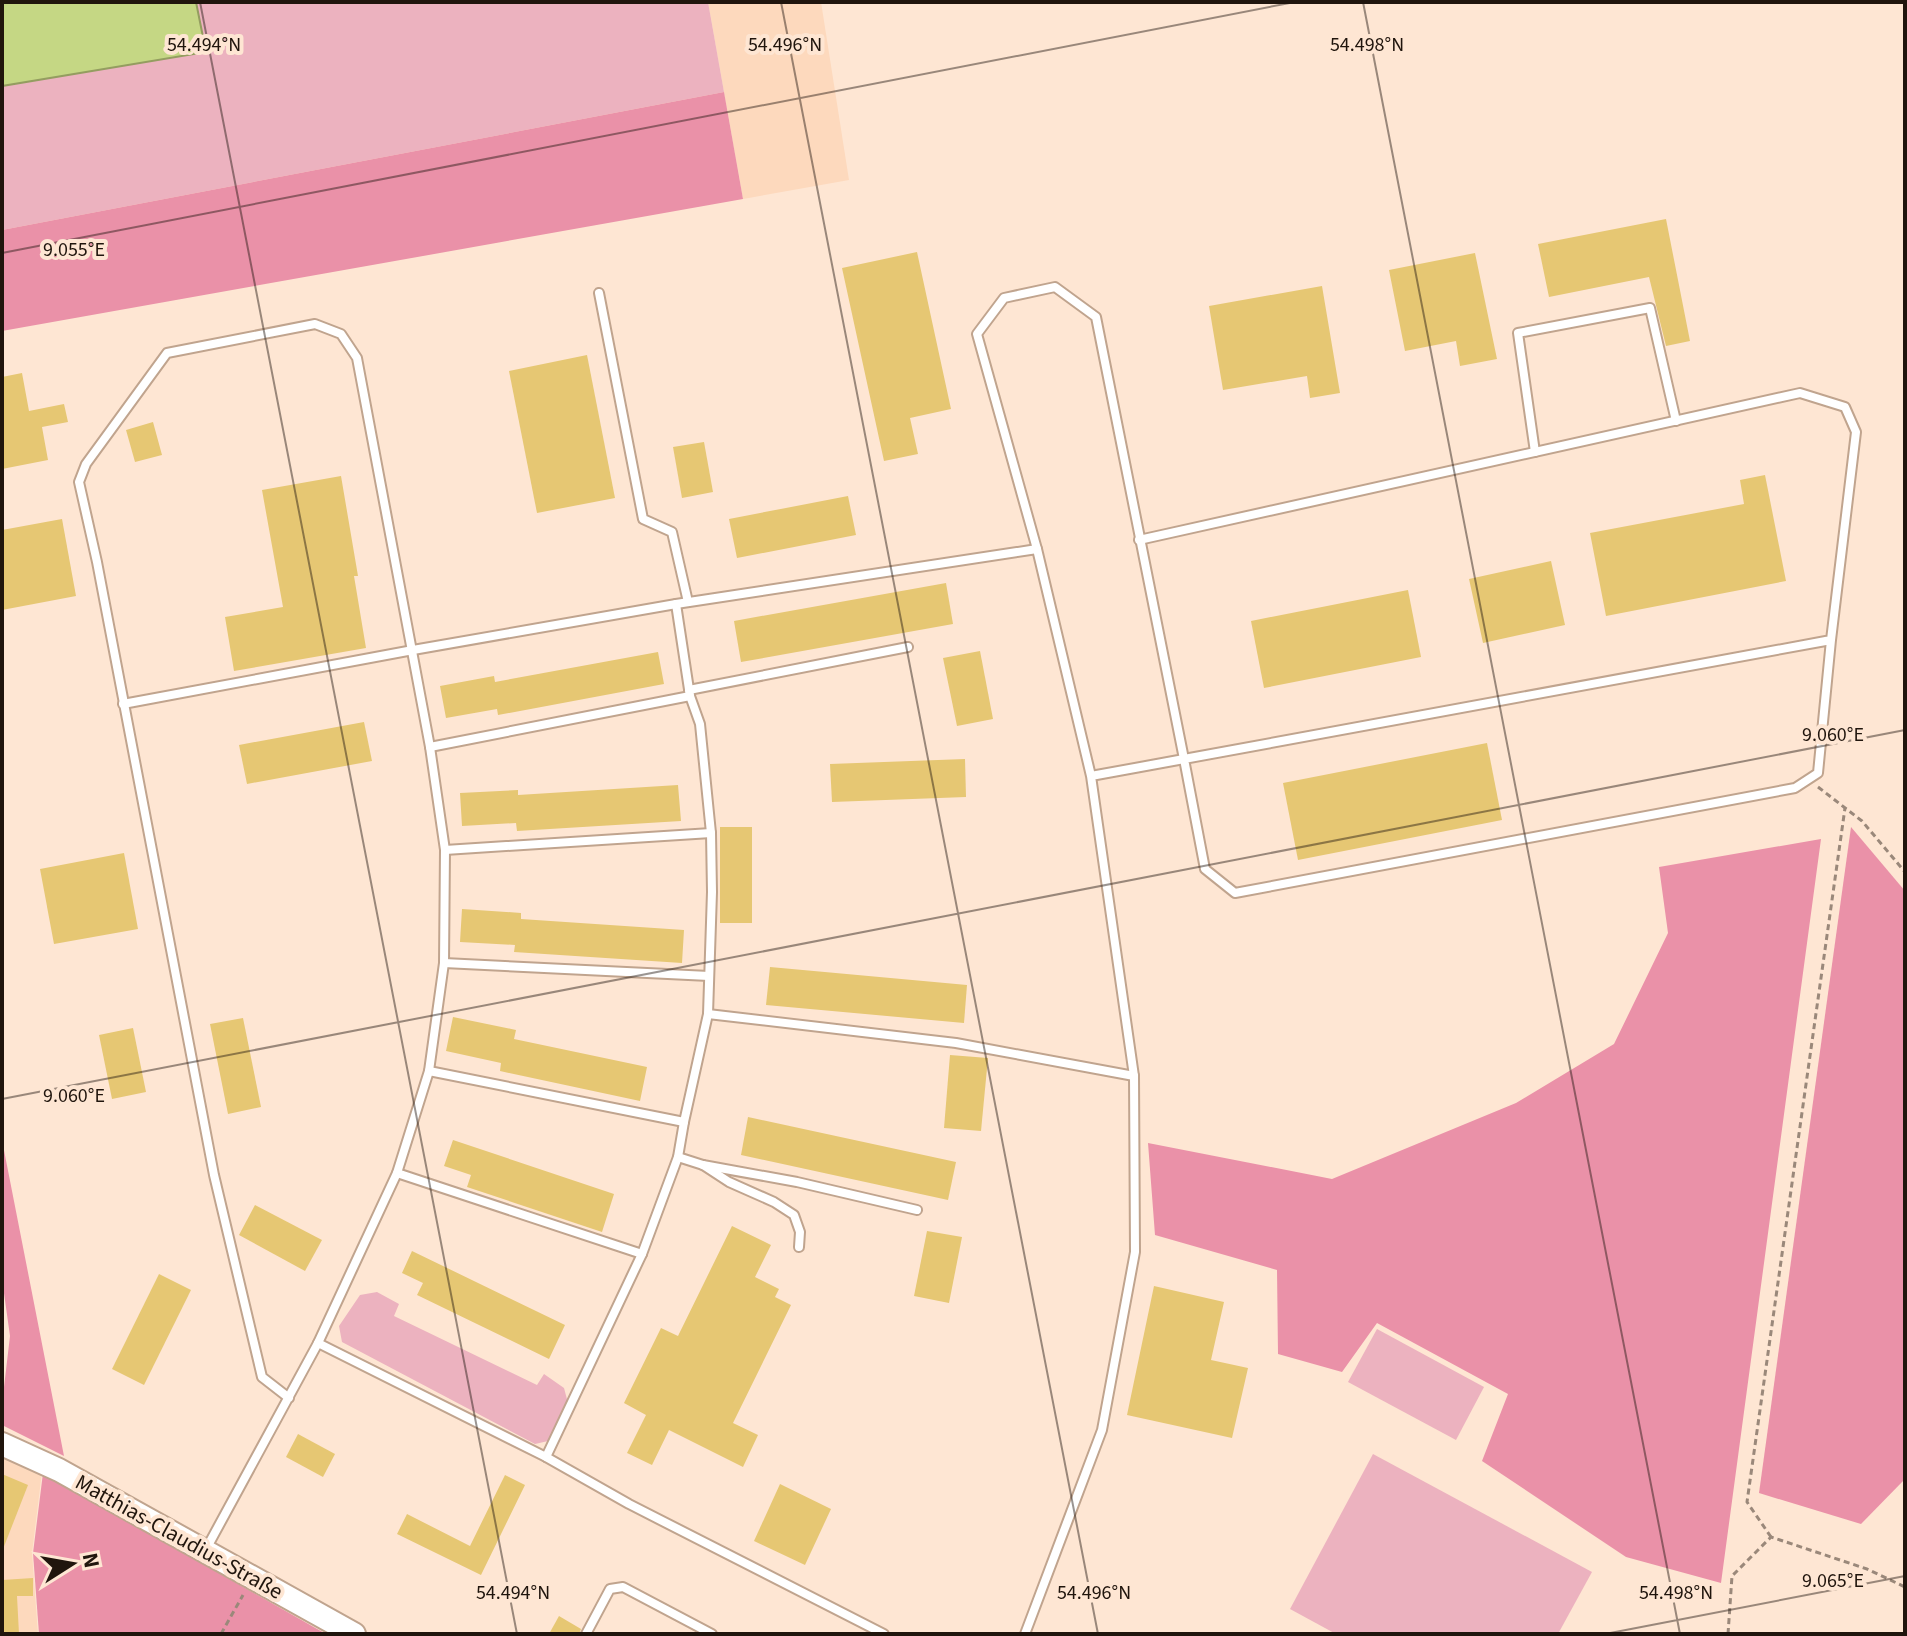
<svg xmlns="http://www.w3.org/2000/svg" width="1907" height="1636" viewBox="0 0 1907 1636" font-family="'Source Sans 3',sans-serif">
<rect width="100%" height="100%" fill="#fee6d3"/>
<g fill="#fdd9bd">
<polygon points="708,2 821,2 849,180 743,199"/>
<polygon points="2,1454 42,1472 32,1553 38,1634 2,1634"/>
</g>
<g fill="#ecb2bf">
<polygon points="2,2 708,2 724,92 2,230"/>
<polygon points="377,1292 399,1304 394,1316 537,1385 544,1374 564,1388 568,1403 548,1441 535,1444 342,1342 339,1326 360,1295"/>
<polygon points="1377,1329 1484,1387 1456,1440 1348,1382"/>
<polygon points="1373,1454 1592,1572 1558,1634 1336,1634 1290,1609"/>
</g>
<g fill="#ea91a8">
<polygon points="724,92 743,199 2,331 2,230"/>
<polygon points="1851,827 1905,891 1905,1479 1861,1524 1759,1493"/>
<polygon points="1821,839 1721,1583 1626,1557 1482,1461 1508,1394 1377,1323 1342,1372 1278,1354 1277,1270 1155,1235 1148,1143 1332,1179 1516,1103 1614,1044 1668,933 1659,867"/>
<polygon points="2,1140 64,1456 2,1425 2,1404 10,1336 2,1279"/>
<polygon points="43,1473 326,1634 39,1634 33,1553"/>
</g>
<polygon fill="#c5d784" stroke="#949d60" stroke-width="2" points="2,2 196,2 206,52 2,86"/>
<g fill="#e6c773">
<polygon points="1666,219 1690,341 1666,346 1649,277 1549,297 1538,244"/>
<polygon points="917,252 951,409 910,418 918,454 884,461 842,268"/>
<polygon points="1475,253 1497,359 1460,366 1456,341 1405,351 1389,270"/>
<polygon points="1322,286 1340,393 1310,398 1307,376 1223,390 1209,306"/>
<polygon points="587,355 615,498 537,513 509,371"/>
<polygon points="22,373 29,411 64,404 68,422 42,427 48,460 2,469 2,377"/>
<polygon points="153,422 162,455 135,462 126,430"/>
<polygon points="704,442 713,492 682,498 673,447"/>
<polygon points="1765,475 1786,581 1606,616 1590,533 1744,504 1740,480"/>
<polygon points="341,476 358,576 354,576 366,648 234,671 225,617 283,607 262,490"/>
<polygon points="848,496 856,535 737,558 729,519"/>
<polygon points="62,519 76,596 2,610 2,530"/>
<polygon points="1551,561 1565,625 1483,643 1469,579"/>
<polygon points="946,583 953,624 741,662 734,621"/>
<polygon points="1408,590 1421,657 1264,688 1251,621"/>
<polygon points="980,651 993,719 957,726 943,658"/>
<polygon points="658,652 664,684 498,715 497,709 446,718 440,686 494,676 495,682"/>
<polygon points="364,722 372,761 247,784 239,745"/>
<polygon points="1487,743 1502,820 1298,860 1283,783"/>
<polygon points="965,759 966,797 832,802 830,764"/>
<polygon points="678,785 681,821 517,831 516,823 462,826 460,793 518,790 518,795"/>
<rect x="720" y="827" width="32" height="96"/>
<polygon points="124,853 138,929 54,944 40,869"/>
<polygon points="462,909 521,913 521,919 684,930 682,963 514,952 515,945 460,942"/>
<polygon points="770,967 967,985 964,1023 766,1005"/>
<polygon points="453,1017 516,1030 514,1039 647,1067 640,1101 500,1071 501,1063 446,1051"/>
<polygon points="243,1018 261,1107 228,1114 210,1024"/>
<polygon points="133,1028 146,1092 112,1099 99,1035"/>
<polygon points="950,1055 988,1058 981,1131 944,1128"/>
<polygon points="748,1117 956,1162 948,1200 741,1155"/>
<polygon points="453,1140 614,1194 602,1232 467,1187 471,1175 444,1166"/>
<polygon points="255,1205 322,1240 305,1271 239,1235"/>
<polygon points="732,1226 771,1245 755,1277 779,1289 775,1297 791,1305 733,1423 758,1435 743,1467 669,1430 652,1465 627,1453 646,1415 624,1403 661,1328 678,1336"/>
<polygon points="927,1231 962,1237 949,1303 914,1296"/>
<polygon points="412,1251 565,1325 549,1359 417,1295 423,1283 402,1273"/>
<polygon points="159,1274 191,1290 144,1385 112,1369"/>
<polygon points="1154,1286 1224,1302 1211,1360 1248,1368 1232,1438 1127,1415"/>
<polygon points="298,1434 335,1454 323,1477 286,1457"/>
<polygon points="2,1474 28,1485 3,1549 2,1549"/>
<polygon points="505,1475 525,1485 481,1575 397,1534 407,1514 470,1546"/>
<polygon points="780,1484 831,1509 805,1565 754,1541"/>
<polygon points="33,1578 33,1596 17,1596 19,1634 2,1634 2,1580"/>
<polygon points="559,1616 581,1629 579,1634 549,1634"/>
</g>
<g fill="none" stroke-linecap="round" stroke-linejoin="round">
<defs>
<g id="lane">
<polyline points="599,293 643,519 672,532 688,602"/>
<polyline points="1535,452 1518,333 1650,308 1676,421"/>
<polyline points="1139,540 1800,393 1845,407 1856,432 1831,640 1818,773 1795,788 1235,893 1205,869 1184,759 1831,640"/>
<polyline points="689,690 908,647"/>
<polyline points="123,704 413,650 676,604 1037,549"/>
<polyline points="430,747 690,696"/>
<polyline points="445,850 711,833"/>
<polyline points="444,963 709,976"/>
<polyline points="708,1014 956,1043 1134,1076"/>
<polyline points="429,1071 684,1122"/>
<polyline points="678,1157 703,1165 729,1182 774,1202 794,1215 800,1232 799,1247"/>
<polyline points="703,1165 797,1182 917,1210"/>
<polyline points="397,1173 642,1254"/>
<polyline points="318,1343 546,1457 629,1504 884,1634"/>
<polyline points="546,1457 642,1254 678,1157 684,1122 708,1014 712,892 711,833 700,724 690,696 676,604"/>
<polyline points="205,1551 318,1343 397,1173 429,1071 444,963 445,850 430,747 357,358 341,334 315,324 167,353 86,464 79,482 97,562 214,1175 262,1377 289,1398"/>
<polyline points="586,1634 610,1589 623,1587 712,1634"/>
<polyline points="1025,1634 1102,1430 1135,1252 1134,1076 1091,776 1037,549 977,334 1004,298 1055,287 1096,317 1184,759 1091,776"/>
</g>
<polyline id="secondary" points="2,1444 59,1470 354,1634"/>
</defs>
<use href="#lane" stroke="#c0a48e" stroke-width="12"/>
<use href="#secondary" stroke="#c0a48e" stroke-width="26"/>
<g stroke="#9a887a" stroke-width="3" stroke-dasharray="6 4" stroke-linecap="butt">
<polyline points="1818,787 1862,821 1905,872"/>
<polyline points="1771,1537 1747,1502 1845,808"/>
<polyline points="221,1634 243,1595"/>
<polyline points="1728,1634 1732,1576 1771,1537 1867,1569 1905,1587"/>
</g>
<use href="#lane" stroke="#fff" stroke-width="8"/>
<use href="#secondary" stroke="#fff" stroke-width="22"/>
</g>
<path fill="none" stroke="#20150d" stroke-width="2" stroke-opacity="0.45" d="M200 2 517 1634M781 2 1098 1634M1363 2 1680 1634M2 253 1295 2M2 1099 1905 730M1605 1634 1905 1576"/>
<g text-anchor="middle" dominant-baseline="central" stroke-width="8" stroke-linejoin="round" paint-order="stroke">
<g font-size="22" fill="#20150d" stroke="#fee6d3">
<text transform="translate(179 1537) rotate(29)">Matthias-Claudius-Straße</text>
</g>
</g>
<g font-size="20" text-anchor="middle" fill="#20150d" stroke="#fee6d3" stroke-width="8" stroke-linejoin="round" paint-order="stroke">
<text x="204" y="51">54.494°N</text>
<text x="785" y="51">54.496°N</text>
<text x="1367" y="51">54.498°N</text>
<text x="74" y="256">9.055°E</text>
<text x="1833" y="741">9.060°E</text>
<text x="74" y="1102">9.060°E</text>
<text x="1833" y="1587">9.065°E</text>
<text x="513" y="1599">54.494°N</text>
<text x="1094" y="1599">54.496°N</text>
<text x="1676" y="1599">54.498°N</text>
</g>
<rect width="1907" height="1636" fill="none" stroke="#20150d" stroke-width="8"/>
<g transform="translate(72 1564) rotate(79)" stroke="#fee6d3" stroke-width="6" paint-order="stroke">
<path d="M0-6L14 30L0 20L-14 30Z" fill="#20150d"/>
<text y="-12" font-size="22" font-weight="bold" text-anchor="middle" fill="#20150d">N</text>
</g>
</svg>
